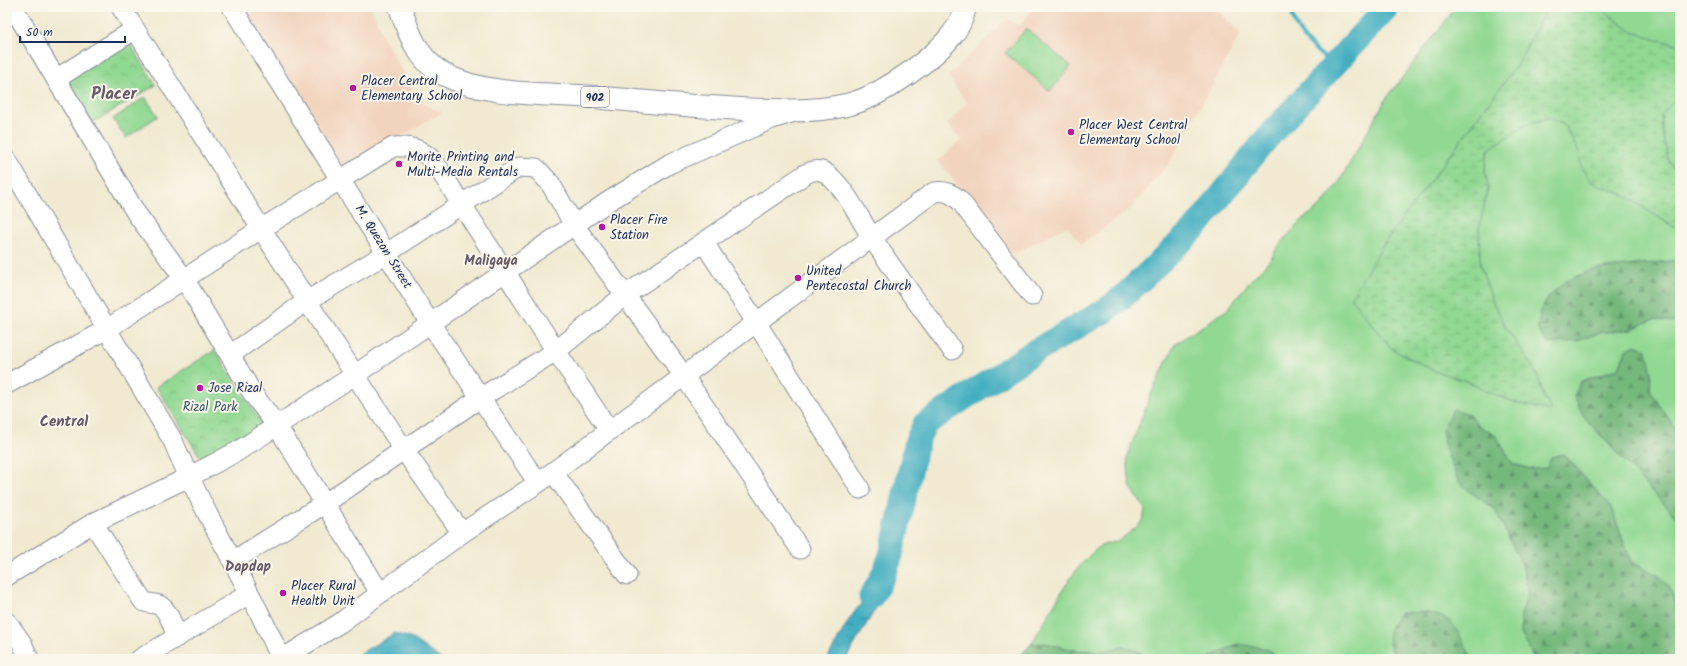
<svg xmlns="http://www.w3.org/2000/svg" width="1687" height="666" viewBox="0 0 1687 666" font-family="Kalam,sans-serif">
<defs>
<pattern id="forest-firs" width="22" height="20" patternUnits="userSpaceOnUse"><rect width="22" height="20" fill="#74b87c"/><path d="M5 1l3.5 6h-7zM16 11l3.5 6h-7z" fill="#5e9669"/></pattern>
<pattern id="wetland-marsh" width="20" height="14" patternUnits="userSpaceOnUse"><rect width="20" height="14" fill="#91d892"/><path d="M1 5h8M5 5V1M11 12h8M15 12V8" fill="none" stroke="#7cba80"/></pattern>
<pattern id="park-crowns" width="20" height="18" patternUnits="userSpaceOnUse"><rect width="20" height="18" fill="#91d892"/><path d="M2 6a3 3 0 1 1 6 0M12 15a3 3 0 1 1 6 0" fill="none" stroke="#7cba80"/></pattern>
<pattern id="water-ripples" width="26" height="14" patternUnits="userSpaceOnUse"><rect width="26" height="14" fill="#42aec0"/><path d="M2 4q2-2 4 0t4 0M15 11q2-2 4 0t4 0" fill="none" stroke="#368e9f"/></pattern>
</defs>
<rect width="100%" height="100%" fill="#fbf7ec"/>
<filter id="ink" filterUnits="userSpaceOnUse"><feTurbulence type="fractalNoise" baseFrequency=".025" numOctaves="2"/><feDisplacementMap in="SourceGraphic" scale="8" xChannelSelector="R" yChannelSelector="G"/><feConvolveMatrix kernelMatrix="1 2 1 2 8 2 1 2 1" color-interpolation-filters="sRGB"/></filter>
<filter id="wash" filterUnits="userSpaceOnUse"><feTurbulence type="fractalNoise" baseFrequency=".012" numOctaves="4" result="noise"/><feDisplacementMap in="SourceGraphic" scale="16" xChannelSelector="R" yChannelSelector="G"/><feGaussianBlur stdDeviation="0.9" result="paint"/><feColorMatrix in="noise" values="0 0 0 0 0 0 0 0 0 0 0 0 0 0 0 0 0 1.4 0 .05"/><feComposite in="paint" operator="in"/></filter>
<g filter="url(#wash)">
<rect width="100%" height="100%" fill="#f1ead1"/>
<g fill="#f2d4be">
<polygon points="243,7 371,7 383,37 416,96 428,107 442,112 346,170"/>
<polygon points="1034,7 1214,7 1241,34 1169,163 1131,208 1081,244 1067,226 1014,254 938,161 961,140 947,124 967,103 948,76 1007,19 1019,27"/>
</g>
<g fill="#91d892" stroke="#568478">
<path d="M1456 7H1547L1517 65 1382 246 1367 318 1392 349 1435 371 1466 381 1488 392 1517 403 1551 411 1542 391 1537 374 1505 326 1492 300 1480 265 1479 228 1488 188 1485 169 1488 150 1526 124 1550 118 1564 125 1579 152 1582 169 1592 182 1623 194 1680 231V260L1591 270 1577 341 1599 333 1632 329 1654 319 1680 323V436L1650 391 1651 371 1626 350 1619 368 1581 381 1574 396 1583 416 1680 522V625L1673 595 1661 577 1631 562C1618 521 1594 484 1563 454L1552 457 1547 468 1531 469 1513 464 1496 436 1479 426 1469 414V491L1495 509 1523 567 1528 593 1521 616 1532 656 1535 659H1475L1470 655 1459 634 1400 613C1387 632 1384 637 1396 659H1280L1279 657 1215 654 1208 659H1153L1123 646C1106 652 1088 653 1071 649 1056 647 1047 642 1031 644 1053 610 1067 573 1099 547 1105 543 1113 544 1119 540 1128 535 1136 527 1143 521L1145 509 1130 486 1127 457 1150 396 1175 344 1227 310 1250 281 1271 259 1277 248 1292 231 1303 219 1321 206 1338 184 1386 99Z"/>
<polygon points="1599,7 1680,7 1680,48 1677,45 1632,32"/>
<polygon points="1026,29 1071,66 1050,91 1005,53"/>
<polygon points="1680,96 1680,177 1669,162 1663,138 1661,114"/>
<polygon points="145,97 158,116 126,138 113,119"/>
</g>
<g fill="url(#forest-firs)" stroke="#48746d">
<polygon points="1680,260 1680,323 1654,319 1632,329 1599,333 1577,341 1547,344 1538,330 1540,311 1550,295 1564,282 1591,270"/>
<polygon points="1635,345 1647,350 1651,371 1650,391 1680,436 1680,522 1583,416 1574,396 1581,382 1619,368 1626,350"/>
<path d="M1453 409 1469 414 1479 426 1496 436 1513 464 1531 469 1546 468 1552 457 1563 454 1611 507 1631 562C1640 567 1651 571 1659 577 1681 591 1680 636 1680 659H1535L1521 634V616L1528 593 1523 567 1495 509 1469 491 1458 481 1445 448 1442 430Z"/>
<path d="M1427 612C1433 615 1443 616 1448 620 1461 630 1463 649 1475 659H1396C1384 637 1387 632 1400 613Z"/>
<polygon points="1046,643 1072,650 1107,651 1123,646 1137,651 1153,659 1017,659 1031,644"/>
<path d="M1237 644C1252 646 1270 646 1280 659H1208Z"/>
</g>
<polygon fill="url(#wetland-marsh)" stroke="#568478" points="1547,7 1599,7 1632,32 1677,45 1680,48 1680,96 1661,115 1663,138 1669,162 1680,177 1680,231 1623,194 1592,182 1582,169 1579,152 1564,125 1550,118 1526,124 1488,150 1485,169 1488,188 1479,228 1480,265 1492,300 1505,326 1537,374 1542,391 1551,411 1517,403 1488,392 1466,381 1435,371 1392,349 1351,298 1382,246 1517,65"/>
<g fill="url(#park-crowns)" stroke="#568478">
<polygon points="129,42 156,85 92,123 65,80"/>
<polygon points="215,350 263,426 204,463 156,387"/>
</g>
<g fill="url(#water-ripples)" stroke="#2e6e8f">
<path d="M871 597 875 601 876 608 846 659H827C837 643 854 603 871 597Z"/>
<polygon points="395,633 413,639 441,659 350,659"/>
</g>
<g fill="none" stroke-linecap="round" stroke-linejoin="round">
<path stroke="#42aec0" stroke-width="4" d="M1291 7C1293 34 1314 49 1333 65"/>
<polyline stroke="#42aec0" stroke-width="25" points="871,597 884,574 891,555 917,441 925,424 1032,353 1106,310 1125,295 1196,227 1267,138 1387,7"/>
</g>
</g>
<g filter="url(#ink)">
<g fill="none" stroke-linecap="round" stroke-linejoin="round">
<defs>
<g id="minor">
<polyline points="13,7 136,213 185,280 253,394 277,426 380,593"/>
<polyline points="121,7 307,301 404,450 462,533"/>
<polyline points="232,7 430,323 538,483"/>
<polyline points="56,79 134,30"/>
<path d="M7 160 173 441C204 516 249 584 281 659"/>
<polyline points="704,243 756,322 860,489"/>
<polyline points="230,355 307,301 387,253 519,167 536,168 550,183 574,225 684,376 800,549"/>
<path d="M7 384 107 329 261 229 393 147C412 146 422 149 435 163L556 351 609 430"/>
<polyline points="553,472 627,575"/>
<path d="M93 523 143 601C148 604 154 603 159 605 169 610 173 627 177 637"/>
<path d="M233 561 324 504 480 398 556 351 625 295 807 173C815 170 821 169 827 174 846 189 858 216 871 236 896 275 925 312 952 350"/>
<polyline points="7,576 93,523 189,477 238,451 356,374 609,201 669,164 772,119 792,113"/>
<polyline points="7,622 22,643 29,659"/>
<polyline points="140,659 249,594"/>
<path d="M282 659 340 623 462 533 538 483 934 192C946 190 953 194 961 202L1032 296"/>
</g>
<path id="highway" d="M400 7C408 32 418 60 443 74 486 97 546 93 593 97 653 102 712 109 772 110 797 111 822 111 846 105 877 99 932 60 951 36 958 28 963 17 965 7"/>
</defs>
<use href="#minor" stroke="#868c98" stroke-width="21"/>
<use href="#highway" stroke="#868c98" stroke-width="24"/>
<use href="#minor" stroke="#fff" stroke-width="19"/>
<use href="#highway" stroke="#fff" stroke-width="22"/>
</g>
</g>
<g fill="#b5179e" stroke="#fbf7ec" stroke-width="1.5">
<circle cx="353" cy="88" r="4"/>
<circle cx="1071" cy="132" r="4"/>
<circle cx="399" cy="164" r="4"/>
<circle cx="602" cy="227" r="4"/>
<circle cx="798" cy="278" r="4"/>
<circle cx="200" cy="388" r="4"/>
<circle cx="283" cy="593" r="4"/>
</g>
<g text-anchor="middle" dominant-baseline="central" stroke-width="4" stroke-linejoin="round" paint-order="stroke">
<rect fill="#fbf7ec" stroke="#5e6b89" stroke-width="1" x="581" y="87" width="28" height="20" rx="3"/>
<g font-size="12" font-weight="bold" fill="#1b2f5e">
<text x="595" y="97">902</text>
</g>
<g font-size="13" fill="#1b2f5e" stroke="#fbf7ec" text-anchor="start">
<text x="361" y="81">Placer Central<tspan x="361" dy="15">Elementary School</tspan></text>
<text x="1079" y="125">Placer West Central<tspan x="1079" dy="15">Elementary School</tspan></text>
<text x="407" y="157">Morite Printing and<tspan x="407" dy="15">Multi-Media Rentals</tspan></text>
<text x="610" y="220">Placer Fire<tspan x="610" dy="15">Station</tspan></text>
<text x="806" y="271">United<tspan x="806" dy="15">Pentecostal Church</tspan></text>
<text x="208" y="388">Jose Rizal</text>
<text x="291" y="586">Placer Rural<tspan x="291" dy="15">Health Unit</tspan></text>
</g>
<g font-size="13" fill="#1b2f5e" stroke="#fbf7ec">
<text transform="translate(383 247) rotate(58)">M. Quezon Street</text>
</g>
<g font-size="13" fill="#38596b" stroke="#fbf7ec">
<text x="210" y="407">Rizal Park</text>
</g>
<g font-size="14" font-weight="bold" fill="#675968" stroke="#fbf7ec">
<text x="491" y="261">Maligaya</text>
<text x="248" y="567">Dapdap</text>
</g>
<g font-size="15" font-weight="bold" fill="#675968" stroke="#fbf7ec">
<text x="64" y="422">Central</text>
</g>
<g font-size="17" font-weight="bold" fill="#675968" stroke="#fbf7ec">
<text x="114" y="94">Placer</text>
</g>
</g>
<rect width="1687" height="666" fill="none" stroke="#fbf7ec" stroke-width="24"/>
<path d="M20 36v6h105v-6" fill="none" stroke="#1b2f5e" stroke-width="2"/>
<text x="26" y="36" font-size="12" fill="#1b2f5e" stroke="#fbf7ec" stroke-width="3" paint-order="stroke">50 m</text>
</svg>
